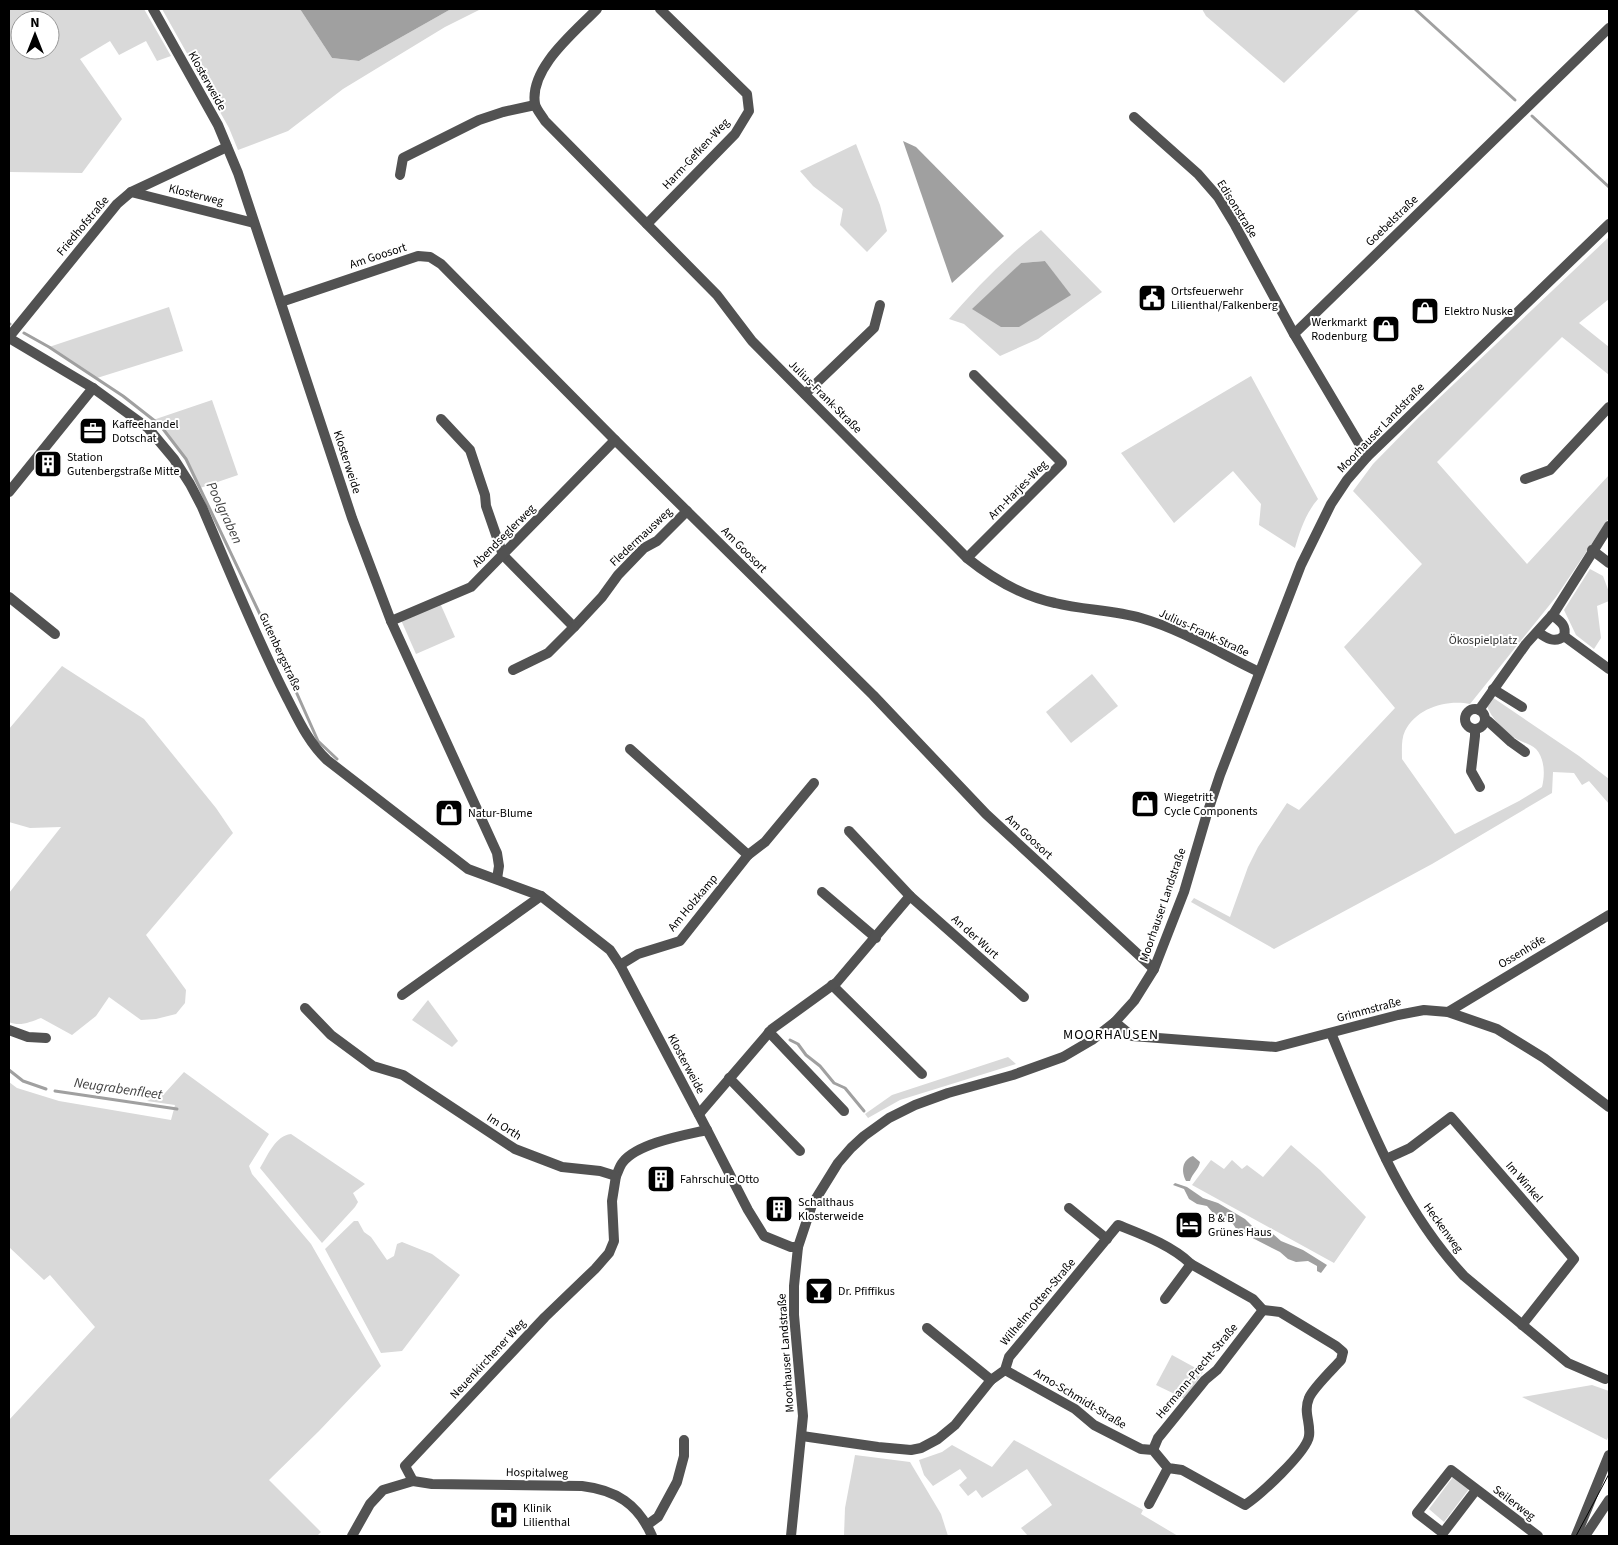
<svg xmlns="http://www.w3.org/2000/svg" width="1618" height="1545" viewBox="0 0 1618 1545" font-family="'Source Sans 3',sans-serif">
<rect width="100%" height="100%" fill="#fff"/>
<g fill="#d9d9d9" fill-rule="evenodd">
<path d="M9 9H144L171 56 157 61 146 41 119 55 110 41 80 59 122 119 82 173 9 172ZM20 20H50V50H20Z"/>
<polygon points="162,9 300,9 332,58 359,61 451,9 481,9 445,27 343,89 288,131 238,150 229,128"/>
<polygon points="1202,9 1360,9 1284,83 1206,16"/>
<polygon points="856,144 880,205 887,231 867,252 840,225 843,209 813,186 800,171"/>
<path d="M1041 230 1102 292 1038 339 1000 356 964 324 949 319C977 287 1007 256 1041 230ZM1045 261 1070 295 973 309 1021 263Z"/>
<path d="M1609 237V299L1579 323 1609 347V375L1562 337 1437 462 1527 564 1609 475V518L1556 597 1470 704C1447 699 1416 708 1405 731 1401 739 1402 751 1402 759L1455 834 1519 801 1542 787C1545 775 1545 759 1536 749 1531 744 1521 742 1515 738 1504 731 1491 718 1487 706L1492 697 1579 756 1609 779V804L1589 781 1582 785 1574 773 1553 772 1552 793 1432 864 1274 949 1191 902 1194 898 1230 917 1248 867 1258 847 1287 803 1299 810 1395 708 1344 647 1422 564 1353 491 1373 464 1419 417Z"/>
<polygon points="169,307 183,351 97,378 49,347"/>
<path d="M1251 376 1318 499C1306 513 1300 530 1295 548L1259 525 1261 504 1233 471 1174 523 1121 453Z"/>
<path d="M212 400 238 475 200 488C188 464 175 437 153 420Z"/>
<polygon points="1590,569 1603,576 1609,592 1609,601 1597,606 1601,638 1594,649 1576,635 1564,610"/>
<polygon points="440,603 455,637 416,654 401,620"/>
<path d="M62 666 144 719 216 808 233 833 146 935 186 990 185 1003 176 1014 156 1019 141 1020 109 997 96 1016 72 1035 41 1018C30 1022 20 1027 9 1022V893L61 827 30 828 9 822V729Z"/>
<polygon points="1092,674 1118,706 1071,743 1046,712"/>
<polygon points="428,1000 458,1041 452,1047 412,1020"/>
<polygon points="1008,1057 1016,1064 900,1100 868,1118 865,1114 892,1095"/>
<polygon points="184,1072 269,1134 249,1166 252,1174 311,1244 381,1366 319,1431 269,1480 321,1532 317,1536 9,1536 9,1420 95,1327 50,1275 44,1280 9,1247 9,1082 17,1088 59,1101 171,1120 175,1105 147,1101 165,1093"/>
<path d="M291 1134 365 1184 353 1193 358 1202 355 1207 322 1243 260 1168C268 1155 275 1136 291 1134Z"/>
<polygon points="1291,1145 1320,1170 1366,1217 1334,1263 1192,1185 1211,1160 1224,1169 1232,1160 1242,1169 1247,1165 1263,1177"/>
<polygon points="354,1221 358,1221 364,1232 371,1237 387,1260 394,1256 397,1244 402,1242 432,1254 460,1275 402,1351 381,1353 325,1249"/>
<polygon points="1172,1355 1203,1372 1185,1399 1156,1385"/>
<polygon points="1592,1385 1609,1391 1609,1434 1607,1440 1522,1397"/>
<polygon points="1014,1440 1143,1510 1141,1514 1178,1536 1028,1536 1021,1528 1052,1505 1027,1469 982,1498 976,1490 968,1496 959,1485 967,1478 960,1469 933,1486 924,1475 919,1460 942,1452 952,1445 992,1467"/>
<polygon points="855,1455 910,1462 941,1514 948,1536 844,1536 845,1508"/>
<polygon points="1453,1477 1469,1489 1444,1522 1429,1509"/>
</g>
<g fill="#a0a0a0">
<polygon points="300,9 451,9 359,61 332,58"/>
<polygon points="903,141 916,147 1004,236 952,283"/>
<polygon points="1045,261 1071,295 1019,327 1001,327 972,309 1021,263"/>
<path d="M1193 1156 1200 1162C1199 1169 1192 1174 1190 1181H1186C1181 1171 1182 1160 1193 1156Z"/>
<polygon points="1175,1183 1187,1187 1203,1198 1218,1203 1245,1219 1253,1227 1273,1234 1281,1241 1303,1250 1327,1265 1321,1273 1317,1271 1317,1266 1308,1261 1296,1262 1288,1259 1280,1252 1237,1230 1233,1224 1213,1213 1207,1206 1197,1204 1189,1199 1184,1189 1173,1185"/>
</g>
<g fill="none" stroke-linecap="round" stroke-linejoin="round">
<g stroke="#a0a0a0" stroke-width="3">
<polyline points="1415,9 1515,100"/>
<polyline points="1532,116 1609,187"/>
<polyline points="9,324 10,324"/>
<polyline points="24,333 49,347 123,396 160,425 186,459 286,669 318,741 337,759"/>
<polyline points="790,1040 798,1044 806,1055 820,1066 834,1083 845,1088 864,1111"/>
<polyline points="9,1070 23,1081 46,1089"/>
<polyline points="55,1091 177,1109"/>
</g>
<g stroke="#525252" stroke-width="10">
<polyline points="153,9 218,125 238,173 352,518 391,621 497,853 499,866 497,879"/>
<path d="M597 9C575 32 529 68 535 104 536 109 542 116 545 121L717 295 752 341 967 558C993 579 1022 596 1055 603 1083 610 1113 610 1141 618 1183 630 1221 654 1259 672"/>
<polyline points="1134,117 1198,174 1218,197 1235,225 1294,334"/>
<polyline points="400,175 403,158 479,120 503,112 535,105"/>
<polyline points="131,192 254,223"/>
<polyline points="647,224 735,134 749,111 747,94 660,9"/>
<polyline points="281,302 418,256 430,257 441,264 615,440 873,695 986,814 1154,969"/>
<polyline points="9,337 117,204 131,192 227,147"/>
<path d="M9 338 93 388 148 428 174 459 190 484 202 507C229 570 255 635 286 696 298 719 308 742 327 760L468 869 541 896 610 950 620 965 707 1130 748 1210 764 1236 791 1247H798"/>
<polyline points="805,394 874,328 880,305"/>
<polyline points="441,419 470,450 485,495 486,506 503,555 574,627 602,597 618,575 644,548 657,541 687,511"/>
<polyline points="1367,457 1294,334 1609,28"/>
<polyline points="1525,479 1550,470 1609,407"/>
<polyline points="9,492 93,388"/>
<polyline points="1592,550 1609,563"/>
<polyline points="967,558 1062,463 974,375"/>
<polyline points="9,597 55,634"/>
<polyline points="391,621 471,587 615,440"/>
<path d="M1538 632C1546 638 1555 644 1564 636 1567 625 1560 621 1552 615"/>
<polyline points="1564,636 1609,669"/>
<polyline points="513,670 548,653 574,627"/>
<polyline points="1493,689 1522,707"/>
<circle cx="1475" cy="719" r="10"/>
<polyline points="1479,710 1526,644 1554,613 1609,526"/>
<polyline points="1485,721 1488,721 1511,742 1525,752"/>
<polyline points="1475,729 1475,736 1471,771 1480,787"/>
<polyline points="849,831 910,896"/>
<polyline points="748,855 765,842 814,783"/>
<polyline points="822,892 876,938"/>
<polyline points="620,965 638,954 680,941 748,855 630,749"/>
<polyline points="832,985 922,1074"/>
<polyline points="402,995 541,896"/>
<path d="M305 1008 331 1035 373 1066 403 1075 515 1149 562 1167 600 1171 616 1176C618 1172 620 1165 623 1162 638 1143 685 1135 707 1130"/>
<polyline points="1448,1012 1609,915"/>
<polyline points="1115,1022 1132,1036 1276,1047 1398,1015 1424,1010 1448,1012 1497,1029 1544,1058 1609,1107"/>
<polyline points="9,1030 28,1037 46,1038"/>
<polyline points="769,1032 844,1111"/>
<path d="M1331 1033C1367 1119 1399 1206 1464 1276L1568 1363 1605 1379"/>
<polyline points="729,1078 800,1151"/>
<polyline points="699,1114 772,1029 837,982 910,896 1024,997"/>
<polyline points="1386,1159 1410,1148 1451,1117 1574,1259 1522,1325"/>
<polyline points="1069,1208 1107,1239"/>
<polyline points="1165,1299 1191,1264"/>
<polyline points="927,1328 991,1380"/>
<path d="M802 1436 878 1447 911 1450 921 1448 938 1439 955 1425 991 1380 1005 1370 1009 1357 1118 1225C1143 1235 1171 1245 1191 1264L1253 1299 1263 1310 1280 1312 1336 1346 1343 1352 1341 1360C1333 1369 1313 1388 1309 1398 1303 1412 1311 1423 1309 1436 1307 1452 1259 1496 1245 1505L1182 1470 1168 1468 1153 1450 1141 1449 1094 1425 1075 1409 1005 1370"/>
<polyline points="1153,1450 1158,1438 1205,1380 1217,1370 1263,1310"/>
<path d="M413 1481 432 1484 582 1486C616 1490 638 1504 652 1536"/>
<polyline points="1476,1490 1443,1533 1417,1513 1451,1470 1538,1536"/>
<polyline points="1149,1504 1168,1468"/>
<polyline points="647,1525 658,1517 677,1482 684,1456 684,1440"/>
<polyline points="352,1536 370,1504 383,1490 413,1481 405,1466 545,1317 595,1269 609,1253 614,1241 612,1201 616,1176"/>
</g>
<g stroke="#525252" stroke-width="10">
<polyline points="791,1536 803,1416 794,1315 794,1286 798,1247 812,1205 838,1163 851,1148 864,1136 889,1118 915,1105 948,1093 1013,1075 1063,1057 1092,1040 1115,1022 1134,1001 1154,969 1184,892 1206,817 1220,775 1301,565 1331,504 1347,480 1367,457 1609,224"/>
<polyline points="1576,1536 1609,1455"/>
<polyline points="1585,1536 1609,1500"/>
</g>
<polyline stroke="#000" stroke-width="1" points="1576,1536 1609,1474"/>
</g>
<defs>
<symbol id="civic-square" viewBox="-11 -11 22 22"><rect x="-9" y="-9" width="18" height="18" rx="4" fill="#000" stroke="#fff"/><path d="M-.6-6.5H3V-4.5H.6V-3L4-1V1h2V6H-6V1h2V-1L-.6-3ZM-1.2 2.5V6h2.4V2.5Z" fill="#fff"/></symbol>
<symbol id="shop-square" viewBox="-11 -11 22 22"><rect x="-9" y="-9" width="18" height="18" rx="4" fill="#000" stroke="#fff"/><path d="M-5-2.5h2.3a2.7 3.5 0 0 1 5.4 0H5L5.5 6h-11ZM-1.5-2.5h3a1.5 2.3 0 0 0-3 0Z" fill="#fff"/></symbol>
<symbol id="office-square" viewBox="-11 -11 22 22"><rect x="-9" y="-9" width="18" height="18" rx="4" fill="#000" stroke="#fff"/><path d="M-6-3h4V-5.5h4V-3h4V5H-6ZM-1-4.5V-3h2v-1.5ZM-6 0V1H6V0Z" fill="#fff"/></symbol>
<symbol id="building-square" viewBox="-11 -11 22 22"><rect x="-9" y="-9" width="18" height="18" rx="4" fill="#000" stroke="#fff"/><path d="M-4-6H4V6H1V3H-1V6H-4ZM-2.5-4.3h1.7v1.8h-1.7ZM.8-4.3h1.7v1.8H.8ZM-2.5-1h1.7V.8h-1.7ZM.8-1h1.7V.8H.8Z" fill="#fff"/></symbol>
<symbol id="hotel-square" viewBox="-11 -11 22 22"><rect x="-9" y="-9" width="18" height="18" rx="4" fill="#000" stroke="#fff"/><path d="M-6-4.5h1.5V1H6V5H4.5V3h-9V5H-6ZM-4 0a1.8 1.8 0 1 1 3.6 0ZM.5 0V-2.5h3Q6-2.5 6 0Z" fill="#fff"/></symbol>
<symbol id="bar-square" viewBox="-11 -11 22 22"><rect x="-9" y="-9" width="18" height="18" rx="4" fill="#000" stroke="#fff"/><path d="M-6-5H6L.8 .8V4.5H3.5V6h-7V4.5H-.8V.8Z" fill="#fff"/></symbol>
<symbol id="hospital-square" viewBox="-11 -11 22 22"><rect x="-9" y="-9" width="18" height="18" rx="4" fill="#000" stroke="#fff"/><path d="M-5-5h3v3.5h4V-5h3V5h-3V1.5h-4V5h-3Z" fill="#fff"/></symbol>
</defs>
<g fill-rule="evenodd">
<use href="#civic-square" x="1136" y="282" width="32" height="32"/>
<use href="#shop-square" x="1409" y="295" width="32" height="32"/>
<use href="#shop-square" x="1370" y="313" width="32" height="32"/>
<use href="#office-square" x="77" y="415" width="32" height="32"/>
<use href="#building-square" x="32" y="448" width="32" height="32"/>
<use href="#shop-square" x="1129" y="788" width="32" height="32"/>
<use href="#shop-square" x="433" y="797" width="32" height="32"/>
<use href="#building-square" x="645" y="1163" width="32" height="32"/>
<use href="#building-square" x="763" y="1193" width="32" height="32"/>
<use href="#hotel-square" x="1173" y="1209" width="32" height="32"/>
<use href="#bar-square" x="803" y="1275" width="32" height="32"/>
<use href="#hospital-square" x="488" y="1499" width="32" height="32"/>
</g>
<g text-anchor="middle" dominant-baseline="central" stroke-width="4" stroke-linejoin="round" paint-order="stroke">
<g font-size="12" fill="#000" stroke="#fff">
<text transform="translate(207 81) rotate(61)">Klosterweide</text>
<text transform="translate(696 154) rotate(-47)">Harm-Gefken-Weg</text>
<text transform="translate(196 195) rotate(14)">Klosterweg</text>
<text transform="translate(1237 209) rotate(58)">Edisonstraße</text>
<text transform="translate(1392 221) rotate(-44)">Goebelstraße</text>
<text transform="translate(83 226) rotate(-50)">Friedhofstraße</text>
<text transform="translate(378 256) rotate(-18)">Am Goosort</text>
<text transform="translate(825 397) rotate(45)">Julius-Frank-Straße</text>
<text transform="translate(1381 428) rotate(-46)">Moorhauser Landstraße</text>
<text transform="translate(347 462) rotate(72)">Klosterweide</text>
<text transform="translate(1018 490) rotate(-45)">Arn-Harjes-Weg</text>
<text transform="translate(504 536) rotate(-45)">Abendseglerweg</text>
<text transform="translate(641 537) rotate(-43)">Fledermausweg</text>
<text transform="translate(744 550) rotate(45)">Am Goosort</text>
<text transform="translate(1204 633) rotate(25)">Julius-Frank-Straße</text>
<text transform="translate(280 652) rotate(65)">Gutenbergstraße</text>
<text transform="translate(1029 837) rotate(43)">Am Goosort</text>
<text transform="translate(693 903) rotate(-50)">Am Holzkamp</text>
<text transform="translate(1163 905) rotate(-71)">Moorhauser Landstraße</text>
<text transform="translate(975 937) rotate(42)">An der Wurt</text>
<text transform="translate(1522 952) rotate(-31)">Ossenhöfe</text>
<text transform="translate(1369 1010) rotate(-15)">Grimmstraße</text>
<text transform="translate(686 1064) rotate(62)">Klosterweide</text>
<text transform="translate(504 1127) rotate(33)">Im Orth</text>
<text transform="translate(1524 1182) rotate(49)">Im Winkel</text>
<text transform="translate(1443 1228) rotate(54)">Heckenweg</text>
<text transform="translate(1038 1302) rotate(-50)">Wilhelm-Otten-Straße</text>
<text transform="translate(786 1353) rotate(-94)">Moorhauser Landstraße</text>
<text transform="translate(488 1359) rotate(-47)">Neuenkirchener Weg</text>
<text transform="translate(1197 1371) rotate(-50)">Hermann-Precht-Straße</text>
<text transform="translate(1080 1399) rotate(31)">Arno-Schmidt-Straße</text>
<text transform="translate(537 1473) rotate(1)">Hospitalweg</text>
<text transform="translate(1514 1503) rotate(37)">Seilerweg</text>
</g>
<g font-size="12" fill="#000" stroke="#fff" text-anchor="start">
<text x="1171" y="291">Ortsfeuerwehr<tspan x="1171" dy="14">Lilienthal/Falkenberg</tspan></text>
<text x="1444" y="311">Elektro Nuske</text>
<text x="1367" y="322" text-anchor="end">Werkmarkt<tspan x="1367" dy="14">Rodenburg</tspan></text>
<text x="112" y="424">Kaffeehandel<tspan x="112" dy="14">Dotschat</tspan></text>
<text x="67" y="457">Station<tspan x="67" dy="14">Gutenbergstraße Mitte</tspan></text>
<text x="1164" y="797">Wiegetritt<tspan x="1164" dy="14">Cycle Components</tspan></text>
<text x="468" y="813">Natur-Blume</text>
<text x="680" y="1179">Fahrschule Otto</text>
<text x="798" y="1202">Schalthaus<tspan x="798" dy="14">Klosterweide</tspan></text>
<text x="1208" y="1218">B &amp; B<tspan x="1208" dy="14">Grünes Haus</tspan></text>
<text x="838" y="1291">Dr. Pfiffikus</text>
<text x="523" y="1508">Klinik<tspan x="523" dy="14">Lilienthal</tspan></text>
</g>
<g font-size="12" fill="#303030" stroke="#fff">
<text x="1483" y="640">Ökospielplatz</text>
</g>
<g font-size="14" font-style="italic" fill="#414141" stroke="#fff">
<text transform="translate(224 513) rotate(65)">Poolgraben</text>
<text transform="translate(118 1089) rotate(8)">Neugrabenfleet</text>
</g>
<g font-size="14" letter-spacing="1" fill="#000" stroke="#fff">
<text x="1111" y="1035">MOORHAUSEN</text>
</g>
</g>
<rect width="1618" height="1545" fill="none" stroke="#000000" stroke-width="20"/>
<g transform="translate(35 35)"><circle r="24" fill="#ffffff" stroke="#999999"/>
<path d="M0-4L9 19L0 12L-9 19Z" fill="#000000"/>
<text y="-8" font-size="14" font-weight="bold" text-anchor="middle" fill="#000000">N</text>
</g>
</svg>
